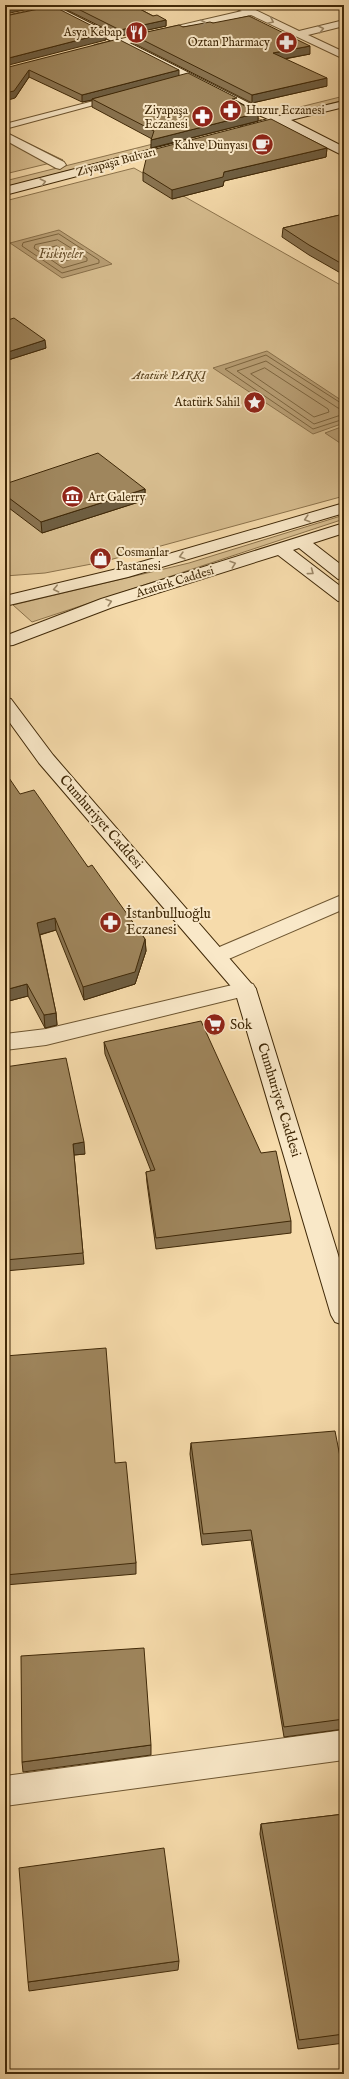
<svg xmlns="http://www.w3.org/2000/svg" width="349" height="2079" viewBox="0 0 349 2079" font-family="'IM FELL English',serif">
<rect width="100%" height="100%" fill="#f6dbab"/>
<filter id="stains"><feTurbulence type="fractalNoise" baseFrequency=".005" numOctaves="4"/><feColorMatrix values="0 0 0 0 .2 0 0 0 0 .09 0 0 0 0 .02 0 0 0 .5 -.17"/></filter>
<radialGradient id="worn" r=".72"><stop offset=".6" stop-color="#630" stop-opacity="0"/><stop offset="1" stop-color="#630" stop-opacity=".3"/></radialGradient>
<g fill="#d7bd8f" stroke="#8c734c">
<polygon points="344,96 344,100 298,112 292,109"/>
<polygon points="257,118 262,120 5,187 5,181"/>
<polygon points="5,132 63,160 5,174"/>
<polygon points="134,168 344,287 344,496 102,562 45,573 5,576 5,201"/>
<polygon points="344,515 344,519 32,622 13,605 189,563"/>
</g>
<g fill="#b89e74" stroke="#886f49">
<polygon points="59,230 112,264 62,278 10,243"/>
<polygon points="267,351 344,402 344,423 313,434 213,368"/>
<polygon points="341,427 344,429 343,445 325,433"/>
</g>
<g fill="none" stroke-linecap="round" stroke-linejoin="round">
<g stroke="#7c643e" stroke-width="1">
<polygon points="59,234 99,260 99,263 62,273 22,246 23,243"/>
<polygon points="58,240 87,258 87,261 63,268 34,248 35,245"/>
<polygon points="57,246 72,256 72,259 64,261 49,251 49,248"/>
<polygon points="265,368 328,409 329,412 314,417 251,374"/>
<polyline points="344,405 266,355 225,369 313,429 344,419"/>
<polyline points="344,410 338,408 266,361 237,371 314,424 344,414"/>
</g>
<defs>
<polygon id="service" points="109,97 116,99 5,129 5,124"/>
<g id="minor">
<polygon points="56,5 70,6 65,9 5,22 5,16"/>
<polygon points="235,5 245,5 299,31 344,20 344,26 308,35 344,52 344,59 251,15 95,51 90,48 95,45 242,11 235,8"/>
<polygon points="5,132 64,162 66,165 60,169 56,168 5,140"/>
<polygon points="344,894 344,909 224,961 217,963 210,961 206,956 210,951"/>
<polygon points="245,982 253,984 256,989 253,994 46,1045 5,1050 5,1034 46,1029"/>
<polygon points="344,1730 344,1760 5,1806 5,1776"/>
</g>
<g id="secondary">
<polygon points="41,5 54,5 257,107 280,116 344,101 344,107 291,120 344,147 344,156 278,123 246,131 242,130 240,128 242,126 268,119 249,111"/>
<polygon points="176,143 180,145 182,147 180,149 5,195 5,187"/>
<polygon points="344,503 344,513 128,577 5,606 5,596 117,569"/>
<polygon points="344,523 344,533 313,543 344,567 344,580 338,579 299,548 293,550 344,589 344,602 338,601 278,555 113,607 13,645 5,646 5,636 101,599"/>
<polygon points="5,698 11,699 53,755 256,989 344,1274 344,1325 335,1322 331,1315 235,991 39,763 5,716"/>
</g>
</defs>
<use href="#service" stroke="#6e5631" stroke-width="2"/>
<use href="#minor" stroke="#6e5631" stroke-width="2"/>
<use href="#secondary" stroke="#402908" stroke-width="2"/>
<use href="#service" fill="#f9e8c8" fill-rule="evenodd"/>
<use href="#minor" fill="#f9e8c8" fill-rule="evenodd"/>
<use href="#secondary" fill="#f9e8c8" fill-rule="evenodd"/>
</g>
<g fill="#897350" stroke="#402908">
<polygon points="67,5 132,5 153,16 166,20 166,26 120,36 67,10"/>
<polygon points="213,23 310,54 285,59 327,86 252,103 133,43 133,35 183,27"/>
<polygon points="5,68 179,76 237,101 258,113 258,121 151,148 152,139 92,107 92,100 82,102 29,77 15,98"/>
<polygon points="327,148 326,157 224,181 223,186 172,199 143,181 143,172"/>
<polygon points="344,214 344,275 309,255 282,237 283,228"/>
<polygon points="5,321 46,348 8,360 5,358"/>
<polygon points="5,484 145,489 145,500 42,533 5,505"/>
<polygon points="20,794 88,867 145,939 146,951 135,984 84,1000 56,930 40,935 56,1013 57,1025 45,1028 28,996 5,1002"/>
<polygon points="104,1042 291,1221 291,1233 156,1249 147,1183 146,1172 151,1171 105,1054"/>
<polygon points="5,1067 85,1154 74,1155 84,1264 5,1271"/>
<polygon points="5,1356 115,1463 136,1563 136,1574 5,1585"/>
<polygon points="191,1443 344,1477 344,1729 284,1737 251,1540 202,1545 190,1454"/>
<polygon points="151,1745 151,1755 23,1772 22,1762"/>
<polygon points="344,1814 344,2043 298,2049 260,1834 261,1824"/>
<polygon points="179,1961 178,1970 29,1991 28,1982"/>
</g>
<g fill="#6f5e41" stroke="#402908">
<polygon points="17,5 34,5 34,8 5,14 5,8"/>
<polygon points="166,20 166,26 120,36 120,30"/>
<polygon points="106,33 106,40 5,66 5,59"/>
<polygon points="310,46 310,54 272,61 273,53"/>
<polygon points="29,70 29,77 15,98 5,101 5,93"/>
<polygon points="179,70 179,77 92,99 92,100 82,102 82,95"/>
<polygon points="327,78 327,86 252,103 252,95"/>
<polygon points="258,113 258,121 151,148 151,140"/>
<polygon points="327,148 326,157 224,181 223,186 172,199 172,190 224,172"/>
<polygon points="45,340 46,348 8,360 8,352"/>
<polygon points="145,489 145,500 42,533 41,522"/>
<polygon points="55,918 56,930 38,935 37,923"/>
<polygon points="145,939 146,951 135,984 84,1000 83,987"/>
<polygon points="27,984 28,996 5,1002 5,990"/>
<polygon points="56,1013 57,1025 45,1028 44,1015"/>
<polygon points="84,1142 85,1154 74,1155 73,1144"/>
</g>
<g fill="#9f865d" stroke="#402908">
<polygon points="5,5 17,5 5,8"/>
<polygon points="70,5 132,5 153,16 157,15 166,20 120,30"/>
<polygon points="53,6 106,33 5,59 5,16"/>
<polygon points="249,16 310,46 273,53 327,78 252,95 133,35 179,25 183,27 210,22 213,23"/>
<polygon points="118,39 179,70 82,95 29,70 14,91 5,93 5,68"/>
<polygon points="188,73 237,98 232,99 258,113 151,140 154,131 92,99"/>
<polygon points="271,119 327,148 224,172 223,177 172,190 143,172 148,151"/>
<polygon points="344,214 344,265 309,245 283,228"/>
<polygon points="14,318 45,340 8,352 5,350 5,321"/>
<polygon points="98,453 145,489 41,522 5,495 5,484"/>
<polygon points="5,772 20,794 34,790 88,867 92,865 145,939 135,972 83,987 55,918 37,923 56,1013 44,1015 27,984 5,990"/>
<polygon points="201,1021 261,1153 276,1151 291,1221 156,1238 146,1172 155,1170 104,1042"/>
<polygon points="66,1058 84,1142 73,1144 83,1253 5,1260 5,1067"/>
<polygon points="106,1348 115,1463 126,1462 136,1563 5,1575 5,1356"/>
<polygon points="335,1431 344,1477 344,1719 284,1727 251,1530 203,1534 191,1443"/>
<polygon points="144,1648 151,1745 22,1762 21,1656"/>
<polygon points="344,1814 344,2034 299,2040 261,1824"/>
<polygon points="164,1848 179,1961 28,1982 19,1868"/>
</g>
<defs><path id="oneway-chevron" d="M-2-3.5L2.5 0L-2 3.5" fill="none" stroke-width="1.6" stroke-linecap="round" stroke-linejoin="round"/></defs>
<g stroke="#9c8868">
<use href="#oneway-chevron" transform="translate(271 21) rotate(25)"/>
<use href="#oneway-chevron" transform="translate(203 23) rotate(-12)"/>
<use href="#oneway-chevron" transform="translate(321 29) rotate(-13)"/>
<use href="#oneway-chevron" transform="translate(43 182) rotate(-14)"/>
<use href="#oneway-chevron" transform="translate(307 519) rotate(163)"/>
<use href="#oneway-chevron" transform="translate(182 556) rotate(164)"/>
<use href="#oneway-chevron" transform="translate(233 564) rotate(-19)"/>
<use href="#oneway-chevron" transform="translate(311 572) rotate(37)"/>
<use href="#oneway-chevron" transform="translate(56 589) rotate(167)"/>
<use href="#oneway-chevron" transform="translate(109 602) rotate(-18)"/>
</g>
<defs>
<symbol id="restaurant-disc" viewBox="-11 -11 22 22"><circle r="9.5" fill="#8f2418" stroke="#f9e8c8"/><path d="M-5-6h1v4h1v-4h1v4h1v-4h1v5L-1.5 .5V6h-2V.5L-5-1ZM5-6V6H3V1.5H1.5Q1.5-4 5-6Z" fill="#fff"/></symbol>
<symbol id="pharmacy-disc" viewBox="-11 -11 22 22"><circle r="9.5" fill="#8f2418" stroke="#f9e8c8"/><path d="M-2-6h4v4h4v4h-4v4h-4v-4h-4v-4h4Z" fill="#fff"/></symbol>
<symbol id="cafe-disc" viewBox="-11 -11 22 22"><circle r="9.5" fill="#8f2418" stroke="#f9e8c8"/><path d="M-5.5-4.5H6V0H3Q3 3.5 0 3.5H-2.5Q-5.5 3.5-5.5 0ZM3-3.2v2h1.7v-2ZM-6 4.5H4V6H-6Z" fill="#fff"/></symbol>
<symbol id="sight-disc" viewBox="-11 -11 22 22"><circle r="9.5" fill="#8f2418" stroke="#f9e8c8"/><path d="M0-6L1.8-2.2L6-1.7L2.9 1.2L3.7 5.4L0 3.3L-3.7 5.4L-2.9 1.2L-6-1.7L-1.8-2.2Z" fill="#fff"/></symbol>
<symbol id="museum-disc" viewBox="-11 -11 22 22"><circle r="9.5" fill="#8f2418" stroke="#f9e8c8"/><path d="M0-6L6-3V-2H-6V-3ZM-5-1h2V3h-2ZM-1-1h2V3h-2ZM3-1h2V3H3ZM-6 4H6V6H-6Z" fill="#fff"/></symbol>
<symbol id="shop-disc" viewBox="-11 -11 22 22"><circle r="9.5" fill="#8f2418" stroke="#f9e8c8"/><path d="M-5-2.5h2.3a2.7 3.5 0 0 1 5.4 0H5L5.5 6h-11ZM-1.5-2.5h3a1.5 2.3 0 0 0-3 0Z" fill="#fff"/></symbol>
<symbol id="supermarket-disc" viewBox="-11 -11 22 22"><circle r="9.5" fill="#8f2418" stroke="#f9e8c8"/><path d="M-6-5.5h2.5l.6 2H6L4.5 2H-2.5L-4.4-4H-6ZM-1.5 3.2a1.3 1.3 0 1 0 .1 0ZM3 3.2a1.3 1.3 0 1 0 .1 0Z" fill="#fff"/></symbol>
</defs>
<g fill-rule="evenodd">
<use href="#restaurant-disc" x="124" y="20" width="25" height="25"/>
<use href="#pharmacy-disc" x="274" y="30" width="25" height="25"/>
<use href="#pharmacy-disc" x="218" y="98" width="25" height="25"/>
<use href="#pharmacy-disc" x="190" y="104" width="25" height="25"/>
<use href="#cafe-disc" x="250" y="132" width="25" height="25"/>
<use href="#sight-disc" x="242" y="390" width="25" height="25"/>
<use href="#museum-disc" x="60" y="484" width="25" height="25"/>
<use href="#shop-disc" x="88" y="546" width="25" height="25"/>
<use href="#pharmacy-disc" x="98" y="910" width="25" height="25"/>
<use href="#supermarket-disc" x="202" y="1012" width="25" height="25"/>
</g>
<g text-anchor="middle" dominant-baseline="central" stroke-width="4" stroke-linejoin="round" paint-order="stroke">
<g font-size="12" fill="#402908" stroke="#f9e8c8" text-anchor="end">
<text x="122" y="32">Asya Kebap</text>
<text x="270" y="42">Oztan Pharmacy</text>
<text x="188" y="110">Ziyapaşa<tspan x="188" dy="14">Eczanesi</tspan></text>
<text x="246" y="110" text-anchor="start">Huzur Eczanesi</text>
<text x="248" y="145">Kahve Dünyası</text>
<text x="240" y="402">Atatürk Sahil</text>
<text x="88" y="497" text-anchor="start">Art Galerry</text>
<text x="116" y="552" text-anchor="start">Cosmanlar<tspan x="116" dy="14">Pastanesi</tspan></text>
</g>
<g font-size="12" fill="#402908" stroke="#f9e8c8">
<text transform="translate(116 162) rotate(-15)">Ziyapaşa Bulvarı</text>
<text transform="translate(175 582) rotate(-17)">Atatürk Caddesi</text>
</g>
<g font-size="12" font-style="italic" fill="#5e4723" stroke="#f9e8c8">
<text x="169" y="375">Atatürk PARKI</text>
</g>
<g font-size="13" font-style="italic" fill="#644c28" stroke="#f9e8c8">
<text x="61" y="254">Fiskiyeler</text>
</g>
<g font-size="14" fill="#402908" stroke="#f9e8c8">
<text transform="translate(101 822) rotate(49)">Cumhuriyet Caddesi</text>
<text transform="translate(279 1100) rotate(73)">Cumhuriyet Caddesi</text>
</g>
<g font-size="14" fill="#402908" stroke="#f9e8c8" text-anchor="start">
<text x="126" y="914">İstanbulluoğlu<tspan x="126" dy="16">Eczanesi</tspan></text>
<text x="230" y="1025">Sok</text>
</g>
</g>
<rect width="349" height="2079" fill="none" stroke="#f6dbab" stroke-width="20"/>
<rect x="6" y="6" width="337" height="2067" fill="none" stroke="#402908" stroke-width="2"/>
<rect x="10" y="10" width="329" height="2059" fill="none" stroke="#402908"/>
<rect width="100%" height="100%" filter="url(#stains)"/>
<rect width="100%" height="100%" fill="url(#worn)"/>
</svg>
